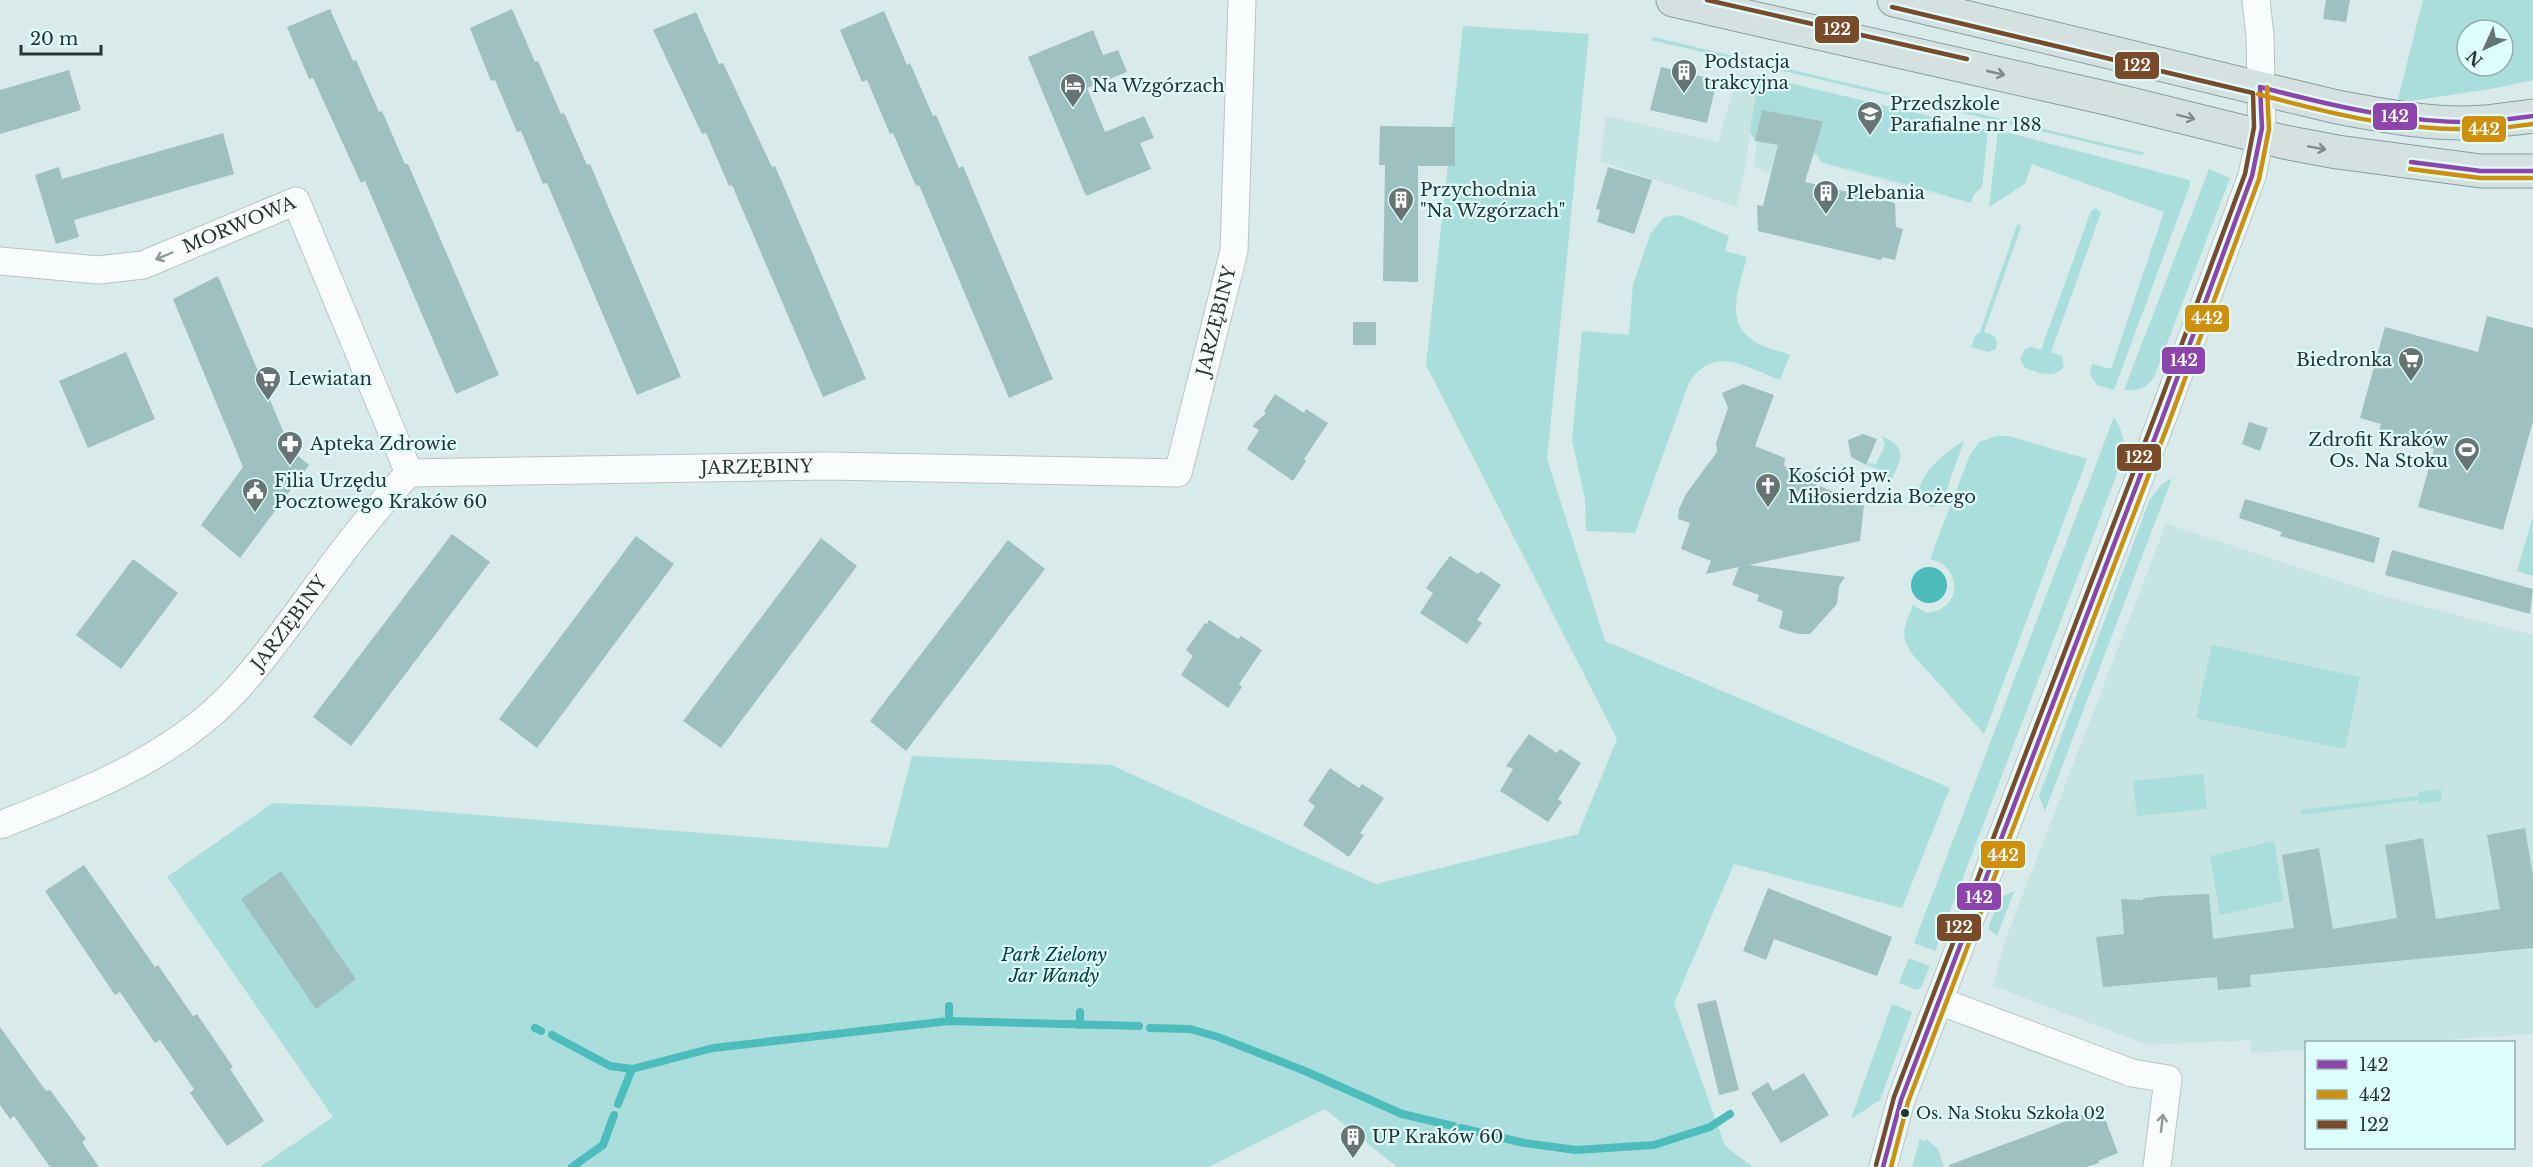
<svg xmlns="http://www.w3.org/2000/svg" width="2533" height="1167" viewBox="0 0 2533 1167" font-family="'Libre Baskerville',serif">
<rect width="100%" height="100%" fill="#d8eae9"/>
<g fill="#c5e4e2">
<polygon points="1738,74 1759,76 1988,130 1982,187 1974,194 1971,203 1824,164 1814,155 1806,178 1800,177 1797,179 1771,174 1754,167 1757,141 1750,133 1745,170 1736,207 1600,161 1606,116 1718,142"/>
<polygon points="2166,524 2380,595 2533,635 2533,1034 2412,1042 2306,1042 2306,1050 2251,1053 2250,1040 2148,1045 1993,986 2006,938"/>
</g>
<g fill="#a9dedc" fill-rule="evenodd">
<path d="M2423 0H2533V80L2496 88 2397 103ZM2467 30H2503V66H2467Z"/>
<polygon points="1463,26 1589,34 1547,459 1605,641 1950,788 1902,908 1734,864 1674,1003 1725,1146 1753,1167 1397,1167 1325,1109 1209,1167 260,1167 333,1117 167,877 273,803 378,807 888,848 912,756 1111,765 1376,884 1578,834 1617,739 1426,365"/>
<polygon points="1653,37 2146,153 2141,155 2120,150 1651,40"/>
<polygon points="1759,76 1988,130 1982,187 1974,194 1971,203 1912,185 1821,162 1817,154 1813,154 1822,120 1762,110 1755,141 1750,132"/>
<polygon points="1998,130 2189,180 2190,185 2114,390 2097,385 2090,375 2092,364 2111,369 2164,212 2032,164 2025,184 1989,207"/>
<path d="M2209 169 2230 178 2155 375C2148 388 2138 391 2124 390Z"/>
<path d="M2096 208 2101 213 2051 352 2062 356 2064 367C2052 380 2039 372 2025 368L2020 359 2025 349 2030 347 2041 350 2091 211Z"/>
<path d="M1679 215 1729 236 1725 251 1747 257C1739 287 1722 326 1759 344 1768 349 1780 351 1790 355L1780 380C1745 367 1712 343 1688 385L1635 533 1586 531 1585 499 1572 440 1582 331 1629 335 1633 284 1651 233 1664 217Z"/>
<polygon points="2019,224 2021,227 1984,332 1993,335 1997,341 1996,349 1988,352 1971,347 1975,336 1980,332 2017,225"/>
<polygon points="2114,417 2120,428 2126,450 1935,951 1914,943"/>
<path d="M1882 436C1909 449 1901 459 1890 483L1881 479 1875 474 1877 469 1867 465 1868 463 1876 464 1885 445Z"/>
<path d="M1996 436H2009L2087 459 1984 734 1913 655C1898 634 1905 627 1913 605 1918 608 1924 613 1931 612 1958 610 1966 569 1930 559L1969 457 1979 442Z"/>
<path d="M1964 441 1942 503 1932 508 1918 496C1920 472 1945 452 1964 441Z"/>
<polygon points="2172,478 2045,811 2039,796 2150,499 2162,484"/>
<polygon points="2533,516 2533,576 2517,571"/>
<polygon points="2212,645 2360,677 2345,749 2196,718"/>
<polygon points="2203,774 2207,809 2137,816 2133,781"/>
<polygon points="2441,789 2442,801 2419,804 2418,800 2301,815 2301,810 2418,796 2418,792"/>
<polygon points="2274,841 2283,901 2220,915 2210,856"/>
<polygon points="2012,892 2014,892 1997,936 1988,928 2000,898"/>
<polygon points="1909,958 1930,966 1921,988 1917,990 1899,983"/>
<polygon points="1892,1004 1912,1012 1880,1100 1851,1119"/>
<polygon points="1920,1139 1925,1141 1926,1139 1938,1149 1944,1167 1912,1167"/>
</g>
<circle fill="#4dbcbc" cx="1929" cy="585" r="18"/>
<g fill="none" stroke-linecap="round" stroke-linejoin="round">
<g stroke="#4dbcbc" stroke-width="8">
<polyline points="949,1006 949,1021"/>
<polyline points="1080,1025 1080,1012"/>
<polyline points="535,1028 541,1031"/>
<polyline points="1150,1028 1190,1029 1218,1037 1305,1071 1402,1114 1453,1126"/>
<polyline points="552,1035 610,1066 632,1069 713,1048 949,1021 1139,1026"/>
<polyline points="618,1104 632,1069"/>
<polyline points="1461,1128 1524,1143 1576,1150 1654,1145 1710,1127 1730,1114"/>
<polyline points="572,1167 603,1145 614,1115"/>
</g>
</g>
<g fill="#9fc0c0">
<polygon points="2326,0 2350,0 2346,22 2323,19"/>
<polygon points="330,9 353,61 356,60 379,112 382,111 405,164 408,164 499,375 456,394 365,181 361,183 313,78 309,79 287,27"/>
<polygon points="512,9 535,62 538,61 561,114 564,113 587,165 590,164 681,377 637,395 547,183 543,184 521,131 517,132 495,80 491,81 470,28"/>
<polygon points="884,11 907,65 910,63 933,116 936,115 959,168 963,166 1053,379 1009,398 919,185 916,186 893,133 890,134 867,80 862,82 840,30"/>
<polygon points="696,12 719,64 723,63 772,167 775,166 866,379 823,397 732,185 729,186 706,133 702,134 653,30"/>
<polygon points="1093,30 1103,55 1118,50 1127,72 1087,88 1105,132 1144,116 1154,138 1140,143 1151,169 1086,196 1028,57"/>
<polygon points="1661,67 1717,80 1707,123 1650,110"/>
<polygon points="69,70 81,110 0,134 0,90"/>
<polygon points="1762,110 1823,121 1805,182 1895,203 1896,227 1903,229 1895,260 1882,257 1881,260 1758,231 1757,205 1763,206 1778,145 1755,141"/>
<polygon points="1380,126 1455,127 1455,166 1418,166 1418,282 1383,281 1385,165 1379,165"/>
<polygon points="223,133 234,174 74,220 79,237 56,244 35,175 59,167 62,179"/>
<polygon points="1608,167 1652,180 1634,234 1597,222 1600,210 1596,209"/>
<polygon points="218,276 291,450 309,465 240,558 201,525 243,467 173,299"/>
<polygon points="2487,316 2533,328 2533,421 2503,530 2418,507 2434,449 2378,434 2381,424 2360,418 2385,327 2478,352"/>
<rect x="1353" y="322" width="23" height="23"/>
<polygon points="126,352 155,419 88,448 59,381"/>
<polygon points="1743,384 1774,395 1755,446 1785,458 1784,466 1809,476 1808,481 1864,505 1860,541 1749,565 1845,577 1839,586 1837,604 1810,634 1798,634 1779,628 1783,611 1757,601 1759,595 1732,585 1739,567 1706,574 1711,561 1681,549 1690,523 1678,519 1679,509 1686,494 1717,452 1716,443 1728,408 1722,393"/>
<polygon points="1275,394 1304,413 1306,409 1328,423 1304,459 1306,461 1293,481 1247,449 1259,430 1252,426 1266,413 1264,411"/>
<polygon points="2249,422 2268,428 2260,451 2242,444"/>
<polygon points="1863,434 1877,439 1866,465 1851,457 1848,440"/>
<polygon points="2245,499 2380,538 2374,563 2280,536 2282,532 2239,518"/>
<polygon points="452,534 490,562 351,746 313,717"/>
<polygon points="636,536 674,564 537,748 499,719"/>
<polygon points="821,538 857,566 721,748 683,721"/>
<polygon points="1008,540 1045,569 906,751 870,721"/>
<polygon points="2392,550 2533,589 2530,614 2385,575"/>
<polygon points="1450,556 1478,574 1481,571 1501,585 1477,620 1482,623 1467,644 1420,613 1433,593 1426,588"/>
<polygon points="133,559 178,593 121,669 76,635"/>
<polygon points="1209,620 1238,639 1241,636 1262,650 1239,684 1242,687 1228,708 1181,675 1193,656 1186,650 1205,623 1207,624"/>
<polygon points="1529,734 1557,753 1560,749 1581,763 1558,799 1562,802 1548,822 1500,791 1513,769 1506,766"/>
<polygon points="1330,768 1359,788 1362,784 1384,798 1360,833 1364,835 1349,857 1303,825 1315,806 1308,801"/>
<polygon points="2525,828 2533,876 2533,948 2250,975 2251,987 2218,990 2217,977 2103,987 2096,937 2124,934 2121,899 2143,900 2143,898 2164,896 2209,894 2213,939 2294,928 2282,855 2319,848 2333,929 2397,918 2385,845 2423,838 2436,919 2500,909 2487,835"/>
<polygon points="84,865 155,967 158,965 193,1016 197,1014 233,1067 230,1069 264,1121 227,1146 190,1093 194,1089 160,1040 155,1043 120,992 115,995 45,891"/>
<polygon points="281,871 356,979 316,1009 241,899"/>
<polygon points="1768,888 1892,937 1877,976 1774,939 1766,960 1743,951"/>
<polygon points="1716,1000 1739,1090 1719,1095 1697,1004"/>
<polygon points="0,1027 46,1091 50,1090 86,1139 82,1142 99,1167 50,1167 14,1116 10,1119 0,1105"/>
<polygon points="1804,1073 1829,1115 1781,1143 1751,1093 1768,1082 1773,1091"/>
<polygon points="2101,1108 2118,1153 2098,1161 2099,1163 2086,1167 1949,1167 1949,1165"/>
</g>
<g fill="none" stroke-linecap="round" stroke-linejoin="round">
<defs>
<g id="minor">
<path id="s1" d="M0 261 98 270 143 265 296 201 409 473"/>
<path id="s2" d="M0 825C74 796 148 768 209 716 244 686 271 648 298 612 334 563 367 517 409 473L828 466 1178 473 1234 251 1242 0"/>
<polyline points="1939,1001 2132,1073 2168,1079 2157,1167"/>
<polyline points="1883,1167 1901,1100 2162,419 2252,176 2262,128 2260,36 2256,0"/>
</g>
<g id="major">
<polyline points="1673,0 2110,99 2284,142 2337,152 2481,171 2533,171"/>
<path d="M1894 0 2337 107C2386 116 2437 126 2486 122 2502 120 2517 118 2533 116"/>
</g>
</defs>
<use href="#minor" stroke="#b8c5c5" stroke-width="29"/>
<use href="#major" stroke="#869e9d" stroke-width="35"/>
<use href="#minor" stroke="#f9fcfc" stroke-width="27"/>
<use href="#major" stroke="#d5e1e0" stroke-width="33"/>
<defs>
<g id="bus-1">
<path d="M2260 87C2333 106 2407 124 2483 122 2499 121 2516 118 2533 116"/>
<polyline points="2411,162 2481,171 2533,171"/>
<polyline points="1883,1167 1901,1100 2162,419 2252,176 2262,128 2260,87"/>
</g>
<g id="bus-2">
<path d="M2258 94C2331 114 2406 132 2482 129 2499 129 2516 126 2533 124"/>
<polyline points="2410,169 2480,178 2533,178"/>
<polyline points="1891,1167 1908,1102 2169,422 2259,179 2269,129 2267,87"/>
</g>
<g id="bus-3">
<polyline points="1707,0 1967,59"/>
<polyline points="1876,1165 1894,1097 2155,416 2245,174 2254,127 2253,93 1892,7"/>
</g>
</defs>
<use href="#bus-1" stroke="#defefd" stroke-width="9"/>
<use href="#bus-2" stroke="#defefd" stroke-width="9"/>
<use href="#bus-3" stroke="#defefd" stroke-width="9"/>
<use href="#bus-1" stroke="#8e44ad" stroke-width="4.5"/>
<use href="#bus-2" stroke="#ce8f0a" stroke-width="4.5"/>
<use href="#bus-3" stroke="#7a4b2a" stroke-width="4.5"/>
</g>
<defs><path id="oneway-shaft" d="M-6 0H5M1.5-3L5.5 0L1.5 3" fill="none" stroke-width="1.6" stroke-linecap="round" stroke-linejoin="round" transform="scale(1.5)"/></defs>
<g stroke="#7e8b8a">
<use href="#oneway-shaft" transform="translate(1996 73) rotate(13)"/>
<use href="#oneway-shaft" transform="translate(2186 117) rotate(14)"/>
<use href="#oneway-shaft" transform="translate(2317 148) rotate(10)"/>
</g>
<g stroke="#909898">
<use href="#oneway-shaft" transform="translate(164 256) rotate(157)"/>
<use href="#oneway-shaft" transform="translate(2162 1123) rotate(-83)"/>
</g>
<defs>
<symbol id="building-pin" viewBox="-11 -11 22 30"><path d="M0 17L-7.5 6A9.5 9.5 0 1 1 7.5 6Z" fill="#667473" stroke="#defefd"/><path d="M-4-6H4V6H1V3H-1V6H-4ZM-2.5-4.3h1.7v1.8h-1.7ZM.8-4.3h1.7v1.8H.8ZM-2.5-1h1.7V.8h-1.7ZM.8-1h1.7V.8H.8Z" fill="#fff"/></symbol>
<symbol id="hotel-pin" viewBox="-11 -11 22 30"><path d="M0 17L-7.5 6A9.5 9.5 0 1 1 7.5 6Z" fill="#667473" stroke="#defefd"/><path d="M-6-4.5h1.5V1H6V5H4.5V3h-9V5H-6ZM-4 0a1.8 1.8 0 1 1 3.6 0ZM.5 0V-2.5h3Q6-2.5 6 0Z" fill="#fff"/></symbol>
<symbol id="school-pin" viewBox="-11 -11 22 30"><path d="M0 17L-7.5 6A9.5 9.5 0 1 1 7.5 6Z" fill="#667473" stroke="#defefd"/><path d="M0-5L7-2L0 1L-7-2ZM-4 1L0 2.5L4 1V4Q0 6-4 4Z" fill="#fff"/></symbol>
<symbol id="supermarket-pin" viewBox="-11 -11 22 30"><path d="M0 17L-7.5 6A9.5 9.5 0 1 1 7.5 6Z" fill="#667473" stroke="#defefd"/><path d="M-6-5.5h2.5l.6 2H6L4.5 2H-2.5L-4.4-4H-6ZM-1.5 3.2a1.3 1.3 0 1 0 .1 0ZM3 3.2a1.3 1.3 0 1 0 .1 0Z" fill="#fff"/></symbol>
<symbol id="pharmacy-pin" viewBox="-11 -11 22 30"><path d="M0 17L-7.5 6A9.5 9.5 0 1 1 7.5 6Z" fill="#667473" stroke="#defefd"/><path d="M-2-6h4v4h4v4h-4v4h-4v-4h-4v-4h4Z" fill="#fff"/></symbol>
<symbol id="stadium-pin" viewBox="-11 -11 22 30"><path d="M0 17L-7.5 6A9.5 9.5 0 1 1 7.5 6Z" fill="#667473" stroke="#defefd"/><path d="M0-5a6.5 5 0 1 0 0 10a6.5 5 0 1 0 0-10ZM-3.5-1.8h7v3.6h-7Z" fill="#fff"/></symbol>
<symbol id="church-pin" viewBox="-11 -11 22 30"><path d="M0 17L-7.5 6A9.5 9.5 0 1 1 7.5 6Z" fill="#667473" stroke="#defefd"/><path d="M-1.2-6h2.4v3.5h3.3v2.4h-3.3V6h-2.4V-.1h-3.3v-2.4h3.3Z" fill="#fff"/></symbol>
<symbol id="civic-pin" viewBox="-11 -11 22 30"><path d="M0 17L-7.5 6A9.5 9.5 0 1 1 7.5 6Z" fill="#667473" stroke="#defefd"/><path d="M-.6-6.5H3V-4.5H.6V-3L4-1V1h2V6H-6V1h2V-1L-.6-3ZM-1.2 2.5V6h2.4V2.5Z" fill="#fff"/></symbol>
</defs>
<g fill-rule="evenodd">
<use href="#building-pin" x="1669" y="57" width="30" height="40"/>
<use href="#hotel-pin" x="1058" y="71" width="30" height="40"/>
<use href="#school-pin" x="1855" y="99" width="30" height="40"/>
<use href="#building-pin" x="1811" y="178" width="30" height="40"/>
<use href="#building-pin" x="1386" y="185" width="30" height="40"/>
<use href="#supermarket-pin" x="2396" y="345" width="30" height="40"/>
<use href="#supermarket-pin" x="253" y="364" width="30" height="40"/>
<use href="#pharmacy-pin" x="275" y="429" width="30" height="40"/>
<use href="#stadium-pin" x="2452" y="435" width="30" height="40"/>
<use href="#church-pin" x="1753" y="471" width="30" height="40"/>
<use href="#civic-pin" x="240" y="476" width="30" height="40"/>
<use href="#building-pin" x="1338" y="1122" width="30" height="40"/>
</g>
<circle fill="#283534" stroke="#defefd" stroke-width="2" cx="1905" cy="1113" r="5"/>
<g text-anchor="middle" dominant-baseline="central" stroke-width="4.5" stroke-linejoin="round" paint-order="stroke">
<g font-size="16" fill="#283534" stroke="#defefd" text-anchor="start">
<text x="1916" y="1113">Os. Na Stoku Szkoła 02</text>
</g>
<g font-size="18" fill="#283534" stroke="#defefd" text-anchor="start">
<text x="1704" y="62">Podstacja<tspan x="1704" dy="21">trakcyjna</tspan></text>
<text x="1092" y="86">Na Wzgórzach</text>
<text x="1890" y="104">Przedszkole<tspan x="1890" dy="21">Parafialne nr 188</tspan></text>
<text x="1420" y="190">Przychodnia<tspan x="1420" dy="21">"Na Wzgórzach"</tspan></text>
<text x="1846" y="193">Plebania</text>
<text x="2392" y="360" text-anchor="end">Biedronka</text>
<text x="288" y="379">Lewiatan</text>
<text x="2448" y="440" text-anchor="end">Zdrofit Kraków<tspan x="2448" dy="21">Os. Na Stoku</tspan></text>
<text x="310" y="444">Apteka Zdrowie</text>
<text x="1788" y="476">Kościół pw.<tspan x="1788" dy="21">Miłosierdzia Bożego</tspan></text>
<text x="274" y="481">Filia Urzędu<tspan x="274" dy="21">Pocztowego Kraków 60</tspan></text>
<text x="1372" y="1137">UP Kraków 60</text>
</g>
<g font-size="18" fill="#283534" stroke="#defefd">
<text stroke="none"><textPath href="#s1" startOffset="248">MORWOWA</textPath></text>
<text stroke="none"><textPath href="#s2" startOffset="1478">JARZĘBINY</textPath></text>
<text stroke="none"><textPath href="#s2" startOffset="900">JARZĘBINY</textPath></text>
<text stroke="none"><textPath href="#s2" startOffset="360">JARZĘBINY</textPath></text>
</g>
<g font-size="18" font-style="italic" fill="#034141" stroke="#defefd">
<text x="1054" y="955">Park Zielony<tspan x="1054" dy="21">Jar Wandy</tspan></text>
</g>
</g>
<g stroke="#defefd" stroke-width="2">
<rect x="1814" y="15" width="46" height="29" rx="6" fill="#7a4b2a"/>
<rect x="2114" y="51" width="46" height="29" rx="6" fill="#7a4b2a"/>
<rect x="2372" y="102" width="46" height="29" rx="6" fill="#8e44ad"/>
<rect x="2461" y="115" width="46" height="28" rx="6" fill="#ce8f0a"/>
<rect x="2184" y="304" width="46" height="29" rx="6" fill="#ce8f0a"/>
<rect x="2161" y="346" width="45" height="29" rx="6" fill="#8e44ad"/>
<rect x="2116" y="443" width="46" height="29" rx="6" fill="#7a4b2a"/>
<rect x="1980" y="840" width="46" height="29" rx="6" fill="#ce8f0a"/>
<rect x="1956" y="882" width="46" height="29" rx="6" fill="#8e44ad"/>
<rect x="1936" y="913" width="46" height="29" rx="6" fill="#7a4b2a"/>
</g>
<g font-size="16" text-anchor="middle" font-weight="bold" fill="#fff">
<text x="1837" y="35">122</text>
<text x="2137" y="71">122</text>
<text x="2395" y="122">142</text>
<text x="2484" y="135">442</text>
<text x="2207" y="324">442</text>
<text x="2184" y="366">142</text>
<text x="2139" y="463">122</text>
<text x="2003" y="861">442</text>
<text x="1979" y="903">142</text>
<text x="1959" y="933">122</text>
</g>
<rect x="2305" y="1041" width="210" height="108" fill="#defefd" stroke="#95aead" stroke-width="1.5"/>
<rect x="2317" y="1060" width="30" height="9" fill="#8e44ad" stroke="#95aead" stroke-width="1.5"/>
<text x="2359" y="1071" font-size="18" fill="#283534">142</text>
<rect x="2317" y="1090" width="30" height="9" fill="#ce8f0a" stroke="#95aead" stroke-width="1.5"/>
<text x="2359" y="1101" font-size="18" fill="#283534">442</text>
<rect x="2317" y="1120" width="30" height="9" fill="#7a4b2a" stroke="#95aead" stroke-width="1.5"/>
<text x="2359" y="1131" font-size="18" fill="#283534">122</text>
<g transform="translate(2485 48) rotate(225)"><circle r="28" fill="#defefd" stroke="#95aead" stroke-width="1.5"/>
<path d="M0-4.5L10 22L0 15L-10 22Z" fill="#667473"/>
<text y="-9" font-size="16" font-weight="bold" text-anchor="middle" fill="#283534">N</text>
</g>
<path d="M21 45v9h80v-9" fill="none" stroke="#283534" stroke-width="3"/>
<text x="30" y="45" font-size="18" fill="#283534" stroke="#defefd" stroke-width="4.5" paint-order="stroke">20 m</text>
</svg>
